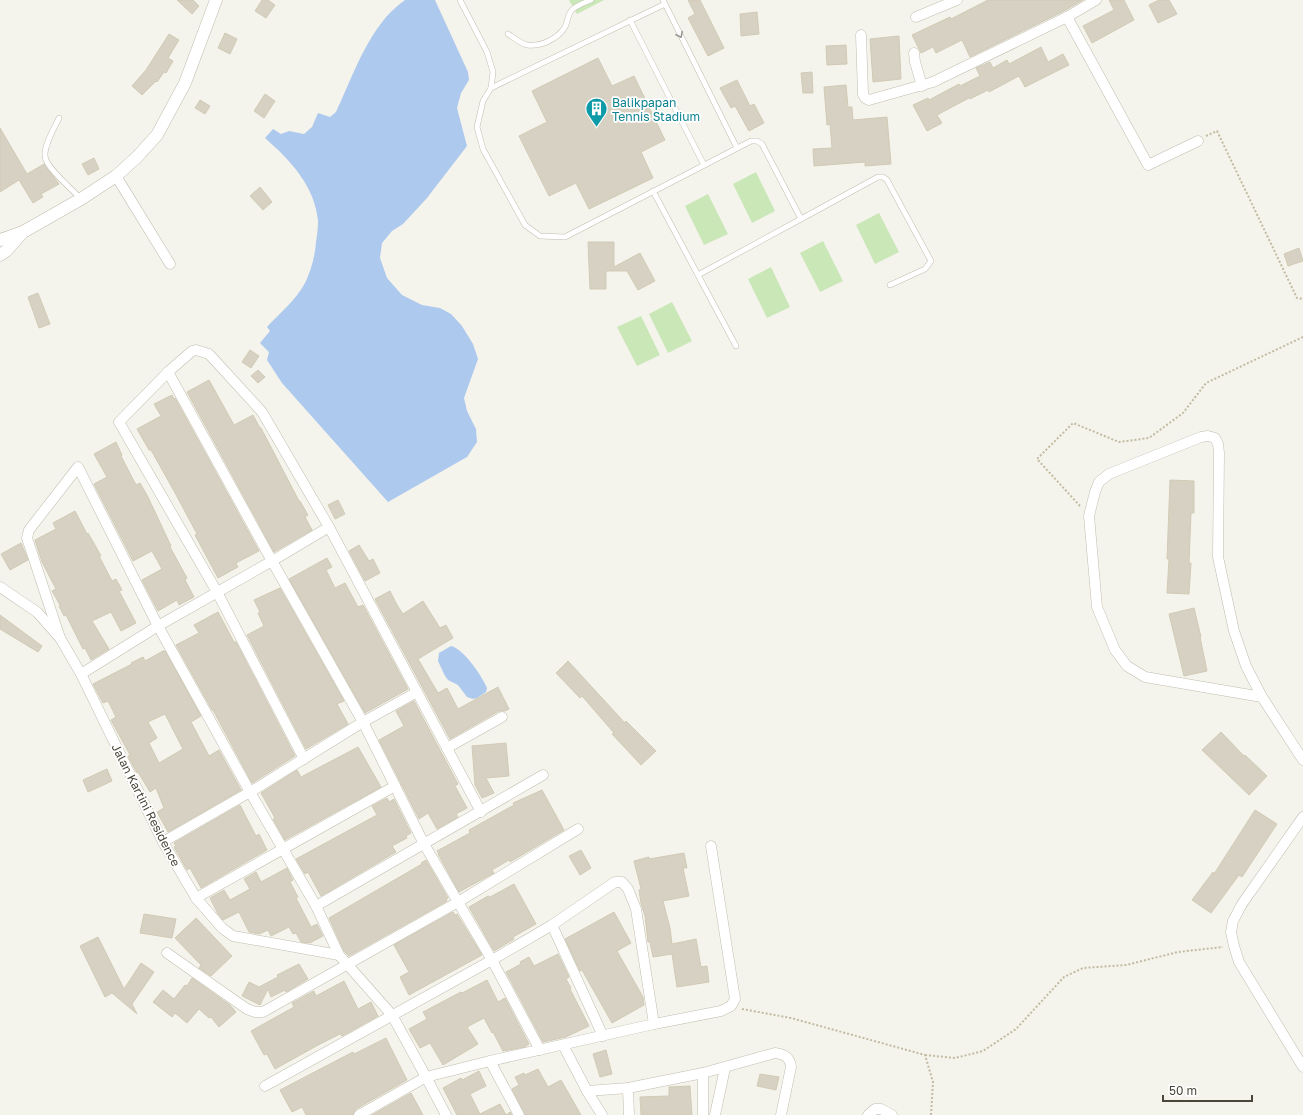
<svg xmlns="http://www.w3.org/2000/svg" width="1303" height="1115" viewBox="0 0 1303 1115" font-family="'Golos Text',sans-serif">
<rect width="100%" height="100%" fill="#f5f4ec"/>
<g fill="#cae7b8">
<polygon points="569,0 604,0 577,14"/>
<polygon points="756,172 775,211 752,223 733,184"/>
<polygon points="708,194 728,234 704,245 685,206"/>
<polygon points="879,213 899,252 875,264 856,225"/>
<polygon points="823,241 843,281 820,292 800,253"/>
<polygon points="771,267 790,307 767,318 748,279"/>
<polygon points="672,302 692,341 668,353 649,314"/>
<polygon points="641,316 660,355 637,366 617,327"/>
</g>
<g fill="#adc9ee">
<path d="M405 0H435L468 72 469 80 461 93 457 108 467 146 427 198 403 224 392 231 382 243 380 258 387 278 402 295 422 305 440 308 451 314 462 326 473 344 478 359 464 398 467 411 476 429 477 442 467 457 388 502 282 383 267 360 269 352 260 343 270 331 267 327C279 314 296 300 305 283 311 271 315 256 316 242 317 236 318 228 318 221 315 186 290 160 265 138L273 129 281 134 289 131 304 134 312 127 318 113 330 117 336 112C354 74 369 25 405 0Z"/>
<path d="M451 646C464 649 482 676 487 688L486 692 477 698 473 699 467 697 458 685 448 680 445 676 438 661 439 653Z"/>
</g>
<g fill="#d6d1c2" stroke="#d1cab5" fill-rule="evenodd">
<polygon points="177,0 193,0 199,6 192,14"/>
<polygon points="262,0 268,0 275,5 266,18 255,11"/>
<polygon points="688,0 700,0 724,48 708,56 688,18 695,14"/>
<polygon points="988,0 1083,0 1064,11 970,57 962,40 936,53 933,47 921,53 912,35 950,17 951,19"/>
<polygon points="1109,0 1124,0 1134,20 1092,43 1083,26 1114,10"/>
<polygon points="1159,0 1169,0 1177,14 1158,23 1149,5"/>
<polygon points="757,12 759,34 741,36 740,14"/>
<polygon points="225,33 237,39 230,54 218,48"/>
<polygon points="169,34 179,40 168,58 173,61 166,73 164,72 157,82 156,81 142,95 132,86 146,70"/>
<polygon points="899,36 901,79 873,82 870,39"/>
<polygon points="846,45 847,64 827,65 826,46"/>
<polygon points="1041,47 1048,62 1063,54 1069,65 1025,87 1019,76 989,92 988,90 970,99 969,98 937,115 942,123 927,131 913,105 928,98 929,100 959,84 960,86 980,76 976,68 990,62 993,68 1007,60 1009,64"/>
<polygon points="598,58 612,86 634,76 665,140 641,152 653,178 589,209 576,183 549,196 519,136 547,122 532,91"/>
<polygon points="812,72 813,93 803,93 801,73"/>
<polygon points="737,80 750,106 754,104 764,123 749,131 735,106 731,108 720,88"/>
<polygon points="846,85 848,107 852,107 853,120 887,117 891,164 865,166 865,162 814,166 813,149 832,148 830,124 827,125 824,87"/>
<polygon points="265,94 275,101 264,118 254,111"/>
<polygon points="200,100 210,106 205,114 195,108"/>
<polygon points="0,128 27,174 44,164 59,184 41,194 43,197 33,203 19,180 0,192"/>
<polygon points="94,158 99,169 88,175 82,164"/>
<polygon points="260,187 272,202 263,210 250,196"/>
<polygon points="588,242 614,242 614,267 640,253 655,281 638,290 627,271 606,271 606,289 590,289"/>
<polygon points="1299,248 1303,261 1288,266 1284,254"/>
<polygon points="38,293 50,324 39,328 28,297"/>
<polygon points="250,350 259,356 251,368 242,362"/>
<polygon points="258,370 265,377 258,383 251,376"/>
<polygon points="209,380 234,425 253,415 260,428 261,428 299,501 300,501 308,515 305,517 312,530 274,552 187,392"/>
<polygon points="172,395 174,399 175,398 259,551 236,563 238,567 218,578 195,535 197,534 174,491 151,450 149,450 137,429 161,416 154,404"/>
<polygon points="116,442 122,455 121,456 136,485 140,483 148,497 171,546 170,547 187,578 185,580 194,597 179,605 177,600 158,611 142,580 162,569 152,551 133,561 94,484 107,477 94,454"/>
<polygon points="1170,480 1194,481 1194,513 1191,513 1189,563 1191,563 1189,594 1167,593 1169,559 1167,559"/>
<polygon points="338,500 345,514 335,519 328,505"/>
<polygon points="75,511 87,534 88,533 95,545 101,556 99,556 112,581 116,579 122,590 119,591 136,623 121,631 111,612 92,621 109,649 91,660 85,648 83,649 66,615 64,616 59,606 60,605 52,591 56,589 42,562 35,540 56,529 53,523"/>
<polygon points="21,543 28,560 10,570 1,554"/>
<polygon points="359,545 369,561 373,559 380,573 365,581 349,551"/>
<polygon points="327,558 332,567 326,570 335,588 345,583 358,607 363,605 408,689 365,713 289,579"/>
<polygon points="280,588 344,701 337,704 348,724 306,749 247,635 264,626 258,613 260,612 254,600"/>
<polygon points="390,591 397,605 403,614 423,601 440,628 446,625 453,638 418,659 438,693 447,688 458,709 498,687 509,709 505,711 499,711 450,739 375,599"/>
<polygon points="1194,608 1201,637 1200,637 1207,671 1184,676 1169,614"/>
<polygon points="218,612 234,642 236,642 295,756 252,783 213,710 212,710 176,645 199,633 194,625"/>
<polygon points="0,615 42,646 38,652 0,629"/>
<path d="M163 651H165L201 716 191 722 209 756 219 750 241 790 168 832 157 812 164 808 156 788 150 792 138 772 137 773 128 756 130 755 111 720 116 717 108 701 103 703 93 684 132 664 131 663 143 657 145 661ZM165 714 183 749 159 763 149 743 157 738 148 722Z"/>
<polygon points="568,661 625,723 626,721 656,751 641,765 612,734 614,733 582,696 580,698 556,673"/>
<polygon points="414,701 458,784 455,786 467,808 456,814 458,817 437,829 428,813 419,819 379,740 404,726 396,711"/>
<polygon points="1221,732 1244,756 1245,755 1267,776 1249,795 1202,750"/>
<polygon points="506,743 509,776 486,778 494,793 482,798 475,785 472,746"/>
<polygon points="358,747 381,787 285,840 273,819 275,818 261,793 297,770 301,777"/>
<polygon points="107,769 112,781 88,792 83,780"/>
<polygon points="542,790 564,830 510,862 509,860 492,870 494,873 459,892 438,854 439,854 437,851 470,833 469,830 514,805 513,803"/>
<polygon points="387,798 389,802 394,799 411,833 406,836 407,838 392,846 396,852 321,896 308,872 305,874 296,859 377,815 372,806"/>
<polygon points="240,805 256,836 259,834 267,850 201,888 190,868 187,870 174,847 176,846 174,843"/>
<polygon points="1255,810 1277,824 1242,877 1239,875 1211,913 1192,900 1213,872 1214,874"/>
<polygon points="581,850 591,868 580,875 569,856"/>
<polygon points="684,853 687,868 683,868 689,896 663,901 670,928 672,944 696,939 701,967 707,966 709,982 677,987 672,954 653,957 650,942 648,942 645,916 641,903 639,890 641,889 634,861 649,857 649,859"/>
<polygon points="426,860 448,898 446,899 447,901 349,956 344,951 329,918 422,864 421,863"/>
<polygon points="287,868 293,880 290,882 298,897 296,898 311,927 317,924 323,936 310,943 301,942 296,933 293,934 289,927 271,936 268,930 259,934 249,932 239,912 223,920 218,914 210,898 224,890 230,900 250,889 244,879 256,872 261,882"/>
<polygon points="514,884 536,924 513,937 514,939 494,951 469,907 488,896 490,897"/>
<polygon points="453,912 455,915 457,914 482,955 409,995 400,977 409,972 394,945"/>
<polygon points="614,912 631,943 617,951 643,997 644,1005 612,1023 582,970 580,971 565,939"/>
<polygon points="144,914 176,919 172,938 140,933"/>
<polygon points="196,918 232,956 211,976 199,968 201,965 175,938"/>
<polygon points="98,937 124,989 141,963 154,972 132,1004 137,1014 112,993 105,997 80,946"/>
<polygon points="558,954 569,977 566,979 571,988 570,989 589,1026 566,1037 543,1042 506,972 521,964 520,962 529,957 534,966"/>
<polygon points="299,964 308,979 286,992 285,990 271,997 268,989 260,1005 242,996 249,982 259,987 278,977 277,975"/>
<polygon points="192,978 230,1005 236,1012 219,1027 211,1017 209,1018 199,1009 187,1023 175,1013 172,1017 153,1002 163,990 174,999 185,985 187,986"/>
<polygon points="487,980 498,1002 505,998 529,1044 525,1047 503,1051 493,1032 492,1033 484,1018 467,1027 478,1044 443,1065 430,1043 420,1048 409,1029 427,1019 423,1012 461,992 462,993"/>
<polygon points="344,981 358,1009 371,1002 378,1016 342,1036 340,1034 320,1044 275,1069 267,1054 264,1055 251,1031 294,1007 292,1003 314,991 316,996"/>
<polygon points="386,1038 407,1080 356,1109 353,1115 306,1115 302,1107 292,1112 280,1090 353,1052 354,1054"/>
<polygon points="606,1050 612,1074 600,1077 593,1054"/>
<polygon points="538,1069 548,1087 561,1080 581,1115 525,1115 512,1089 519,1085 515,1077 524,1073 525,1075"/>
<polygon points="479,1071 486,1086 470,1094 480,1114 500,1104 506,1115 510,1112 512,1115 457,1115 443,1088 461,1078 462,1080"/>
<polygon points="760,1074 779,1077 776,1090 757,1086"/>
<polygon points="690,1086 692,1115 641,1115 640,1097 669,1096 669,1087"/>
<polygon points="411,1093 423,1115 372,1115"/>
</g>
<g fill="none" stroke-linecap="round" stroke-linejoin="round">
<defs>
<g id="service">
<polyline points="460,0 487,52 493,72 491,88 483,101 477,127 483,149 525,225 540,236 565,237 751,141 757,141 762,144 801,219 878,177 883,177 887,180 931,261 925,269 890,285"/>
<polyline points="663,0 737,148"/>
<polyline points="630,20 704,165"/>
<path d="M508 34C514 38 520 43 527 45 540 47 558 39 565 27 568 22 567 15 572 10 577 5 584 3 591 0"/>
<polyline points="491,88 665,4"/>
<path d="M59 118C55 127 44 145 45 156 46 168 72 189 81 199"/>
<polyline points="653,191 736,346"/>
<polyline points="698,275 801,219"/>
</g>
<g id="minor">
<polyline points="916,17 957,0"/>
<polyline points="1067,17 1148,165 1198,141"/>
<polyline points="861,35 863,94 865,98 869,100 933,82 1067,17 1096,0"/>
<polyline points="914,53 915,62 922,86"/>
<polyline points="116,176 170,264"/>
<polyline points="168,372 272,561 363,722 424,844 492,960 540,1050"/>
<polyline points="0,587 37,612 60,638 81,674 163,842 196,898 222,928 233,936 339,955"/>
<polyline points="60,638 27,538 29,530 78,467 158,626 250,792 316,906 339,955 392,1015 426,1077 446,1115"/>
<polyline points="81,674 158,626 272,561 329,527"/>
<polyline points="1262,697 1145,677 1127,666 1115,650 1097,607 1089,516 1095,492 1099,482 1109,474 1201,437 1208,436 1215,438 1218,444 1219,453 1218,557 1234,631 1246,666 1262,697 1303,760"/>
<polyline points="447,748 502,717"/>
<polyline points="304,759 217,592 119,422 168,372 192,351 196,350 209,354 262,412 329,527 481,812"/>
<polyline points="1303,817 1242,904 1233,921 1231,932 1234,946 1239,962 1303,1067"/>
<polyline points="163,842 250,792 363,722 417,692"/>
<polyline points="196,898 395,786"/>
<polyline points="316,906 543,775"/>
<polyline points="552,925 603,1036"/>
<polyline points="167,953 247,1009 255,1012 263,1012 458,902 578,829"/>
<polyline points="654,1024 721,1011 731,1006 735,999 711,846"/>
<polyline points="563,1045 587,1091 602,1115"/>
<polyline points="490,1061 519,1115"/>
<polyline points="703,1073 703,1115"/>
<polyline points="265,1086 492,960 552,925 615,882 622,882 628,889 636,909 654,1024 490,1061 426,1077 359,1115"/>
<polyline points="628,1088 629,1115"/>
<path d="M587 1091 628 1088 703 1073 775 1053C784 1054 790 1057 791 1067L781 1115"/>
<polyline points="715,1115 725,1068"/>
<polyline points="868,1115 875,1109 881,1109 892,1115"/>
</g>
<g id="tertiary">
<polyline points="0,240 23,232 81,199 116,176 137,157 157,135 185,83 216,0"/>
<polyline points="0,255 6,251 22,233"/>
</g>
</defs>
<use href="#service" stroke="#c0bdaf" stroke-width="6"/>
<use href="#minor" stroke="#c0bdaf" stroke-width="11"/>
<use href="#tertiary" stroke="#c0bdaf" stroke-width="13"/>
<g stroke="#c2bba1" stroke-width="2" stroke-dasharray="2 2" stroke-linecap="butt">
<polyline points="1206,136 1217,131 1297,298 1303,299"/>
<polyline points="1080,506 1037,459 1073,423 1119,442 1149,438 1183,413 1206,383 1303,337"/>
<polyline points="742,1009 791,1018 925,1055 933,1082 931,1115"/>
<polyline points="925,1055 955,1058 983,1051 1016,1029 1064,977 1083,968 1126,965 1178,952 1223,947"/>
</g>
<use href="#service" stroke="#fff" stroke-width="5"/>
<use href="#minor" stroke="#fff" stroke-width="10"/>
<use href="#tertiary" stroke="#fff" stroke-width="12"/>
</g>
<defs><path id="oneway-chevron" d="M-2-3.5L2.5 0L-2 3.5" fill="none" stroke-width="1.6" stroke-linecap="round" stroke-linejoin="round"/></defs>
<use stroke="#9b9993" href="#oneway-chevron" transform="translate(680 35) rotate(63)"/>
<defs>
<symbol id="building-pin" viewBox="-11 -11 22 30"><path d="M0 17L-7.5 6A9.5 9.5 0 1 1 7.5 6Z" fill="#0f9aa8" stroke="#fff"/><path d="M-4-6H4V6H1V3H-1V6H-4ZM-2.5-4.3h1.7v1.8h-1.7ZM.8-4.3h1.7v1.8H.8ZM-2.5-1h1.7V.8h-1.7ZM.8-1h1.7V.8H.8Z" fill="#fff"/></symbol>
</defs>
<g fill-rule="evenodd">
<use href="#building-pin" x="584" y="96" width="25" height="34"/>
</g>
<g text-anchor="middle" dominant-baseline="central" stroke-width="3.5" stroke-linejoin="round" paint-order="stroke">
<g font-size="12" fill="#0d838f" stroke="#fff" text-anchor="start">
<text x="612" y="102">Balikpapan<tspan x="612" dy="14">Tennis Stadium</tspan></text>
</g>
<g font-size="12" fill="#4a463a" stroke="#fff">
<text transform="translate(146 805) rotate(63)">Jalan Kartini Residence</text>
</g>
</g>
<path d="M1163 1095v6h89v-6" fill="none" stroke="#4a463a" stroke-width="2"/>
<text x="1169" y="1095" font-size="12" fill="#4a463a" stroke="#ffffff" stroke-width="3" paint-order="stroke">50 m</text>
</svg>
